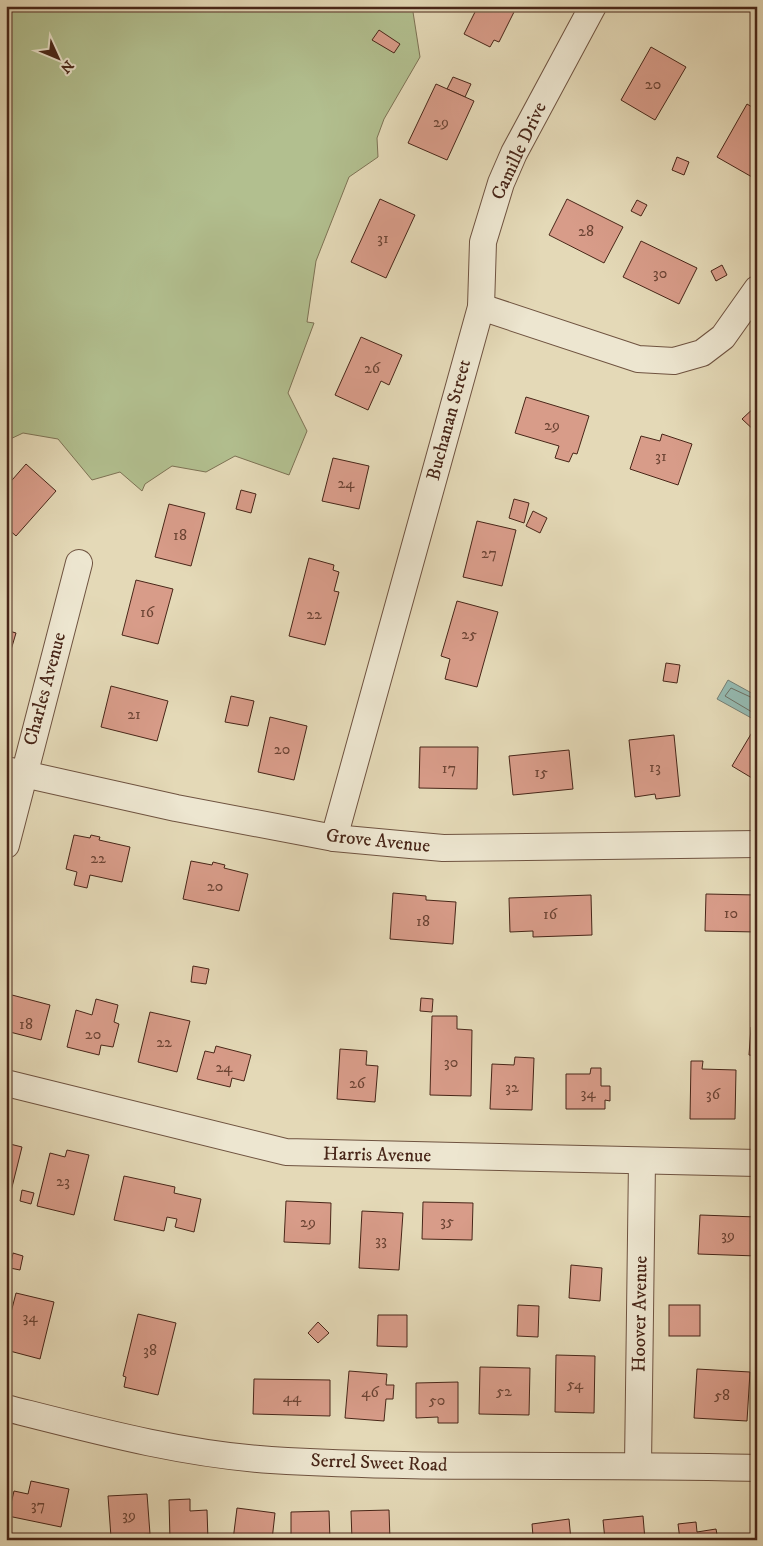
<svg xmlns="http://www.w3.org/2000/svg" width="763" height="1546" viewBox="0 0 763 1546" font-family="'IM FELL DW Pica',serif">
<rect width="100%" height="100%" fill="#e4d9b7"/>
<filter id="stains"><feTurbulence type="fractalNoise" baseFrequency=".004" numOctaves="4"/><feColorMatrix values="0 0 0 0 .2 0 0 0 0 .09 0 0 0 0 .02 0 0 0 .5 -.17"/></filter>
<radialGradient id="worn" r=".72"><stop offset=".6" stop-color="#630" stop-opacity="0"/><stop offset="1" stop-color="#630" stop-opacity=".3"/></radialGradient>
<polygon fill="#b2bf8f" stroke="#7d7254" points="6,6 416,6 413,12 420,57 384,119 377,138 378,157 349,177 316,261 307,322 314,323 288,393 307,431 289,475 235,456 206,472 172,466 145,484 142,491 120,472 92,480 58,439 23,433 6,441"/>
<polygon fill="#95bab1" stroke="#767f74" points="728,680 757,696 755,720 717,699"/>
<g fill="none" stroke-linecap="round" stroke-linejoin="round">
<polyline stroke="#6e7064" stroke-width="1" points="757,700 731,688 725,696 757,715"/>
</g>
<g fill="#d89c89" stroke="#482618">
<polygon points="478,6 517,6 499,42 494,40 490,47 464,34"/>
<polygon points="379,30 400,44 394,53 372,40"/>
<polygon points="651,47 686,67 655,120 621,100"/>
<polygon points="453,77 471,84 465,97 447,89"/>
<polygon points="436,84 474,101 447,160 408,143"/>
<polygon points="747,104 757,110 757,170 752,177 717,157"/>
<polygon points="677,157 689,162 684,175 672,170"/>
<polygon points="380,199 415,215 386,278 351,262"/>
<polygon points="567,199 623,227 604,263 549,235"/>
<polygon points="637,200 647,205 641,216 631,211"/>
<polygon points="641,241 697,268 679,304 623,277"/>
<polygon points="722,265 727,275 716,281 711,271"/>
<polygon points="361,337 402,355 389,385 381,381 368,410 335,395"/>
<polygon points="526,397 589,416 577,454 573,453 569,462 555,458 559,446 515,433"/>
<polygon points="757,405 757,433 742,419"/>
<polygon points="662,434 692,444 678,485 630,469 641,436 660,441"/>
<polygon points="333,458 369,466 359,509 322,501"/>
<polygon points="26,464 56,491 16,536 6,527 6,487"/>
<polygon points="241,490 256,494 251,513 236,509"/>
<polygon points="514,499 529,503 524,523 509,518"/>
<polygon points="169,504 205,513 191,566 155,557"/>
<polygon points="533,511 547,518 540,533 526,526"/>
<polygon points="477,521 516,530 502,586 463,577"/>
<polygon points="309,558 334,565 333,570 339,572 334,591 339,592 325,645 289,636"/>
<polygon points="136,580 173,589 158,644 122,635"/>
<polygon points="457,601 498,612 477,687 445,679 450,659 441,656"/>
<polygon points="6,630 16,633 8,660 6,660"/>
<polygon points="666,663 680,665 677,683 663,681"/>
<polygon points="111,686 168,701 157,741 101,727"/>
<polygon points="231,696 254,701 248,726 225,722"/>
<polygon points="270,717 307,726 294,780 258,772"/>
<polygon points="757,724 757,781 732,766"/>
<polygon points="674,735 680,796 656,799 655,794 635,797 629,740"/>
<polygon points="420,747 478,747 477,789 419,788"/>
<polygon points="569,750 573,789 513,795 509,756"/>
<polygon points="74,835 90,838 91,835 100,837 99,840 130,847 122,882 90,875 87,888 74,885 77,872 66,869"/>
<polygon points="191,861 212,865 213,862 225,865 224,868 248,874 239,911 183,899"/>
<polygon points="393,893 426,896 426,900 456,902 453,944 390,939"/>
<polygon points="706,894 757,895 757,932 705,931"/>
<polygon points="591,895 592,935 533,937 533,931 510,932 509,898"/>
<polygon points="193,966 209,969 206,984 191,982"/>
<polygon points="12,995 50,1005 41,1040 6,1031 6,1016"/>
<polygon points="421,998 433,999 432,1012 420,1011"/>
<polygon points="96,999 118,1005 114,1022 119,1024 113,1047 101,1045 99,1055 67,1047 76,1010 92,1015"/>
<polygon points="150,1012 190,1021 177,1072 138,1062"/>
<polygon points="432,1016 457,1016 457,1029 472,1030 471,1096 430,1095"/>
<polygon points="751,1027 757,1027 757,1056 749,1055"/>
<polygon points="216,1046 251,1055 244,1081 232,1078 230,1087 197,1079 205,1051 214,1053"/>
<polygon points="340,1049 367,1051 366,1065 378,1066 375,1102 337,1099"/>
<polygon points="515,1057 534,1058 532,1110 490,1109 492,1064 514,1065"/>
<polygon points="691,1061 703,1061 702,1069 736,1070 735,1119 690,1119"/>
<polygon points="591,1068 601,1068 601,1086 610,1086 610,1101 605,1100 605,1109 566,1109 566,1074 590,1074"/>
<polygon points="6,1143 22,1147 8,1203 6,1203"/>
<polygon points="67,1150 89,1155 74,1215 37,1206 50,1153 65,1157"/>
<polygon points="124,1176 175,1187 174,1193 201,1199 194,1232 175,1227 177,1219 167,1217 164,1231 114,1220"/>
<polygon points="22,1190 34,1193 31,1204 20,1201"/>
<polygon points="286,1201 331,1203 330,1244 284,1242"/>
<polygon points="423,1202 473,1203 472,1240 422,1239"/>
<polygon points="362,1211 403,1213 399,1270 359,1268"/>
<polygon points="700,1215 757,1217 757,1256 698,1254"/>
<polygon points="13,1253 23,1256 20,1270 10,1268"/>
<polygon points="571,1265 602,1268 600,1301 569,1298"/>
<polygon points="16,1293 54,1302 40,1359 6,1350 6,1332"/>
<polygon points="518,1305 539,1306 538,1337 517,1336"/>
<rect x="669" y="1305" width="31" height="31"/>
<polygon points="138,1314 176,1323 158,1395 124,1387 126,1377 123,1376"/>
<polygon points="378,1315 407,1315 407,1347 377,1346"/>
<polygon points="318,1322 329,1333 318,1343 308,1333"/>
<polygon points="556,1355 595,1356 594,1413 555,1412"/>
<polygon points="480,1367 530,1368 529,1415 479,1414"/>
<polygon points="697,1369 750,1372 747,1421 694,1418"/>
<polygon points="349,1371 387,1374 386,1385 394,1385 393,1399 386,1399 384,1421 345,1418"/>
<polygon points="254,1379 330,1380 330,1416 253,1414"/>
<polygon points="458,1382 458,1423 438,1423 438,1417 416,1418 416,1383"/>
<polygon points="31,1481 69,1489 61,1527 8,1516 14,1491 28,1494"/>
<polygon points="147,1494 150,1534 111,1537 108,1496"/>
<polygon points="190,1499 190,1511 207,1510 208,1540 170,1540 169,1500"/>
<polygon points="237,1508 275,1513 272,1540 233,1540"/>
<polygon points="389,1510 390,1540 352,1540 351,1511"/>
<polygon points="329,1511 330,1540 291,1540 291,1512"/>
<polygon points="643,1516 645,1540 605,1540 603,1520"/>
<polygon points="569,1519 571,1540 523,1540 522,1537 533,1536 532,1524"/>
<polygon points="696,1522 697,1532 716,1529 718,1540 680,1540 678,1524"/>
</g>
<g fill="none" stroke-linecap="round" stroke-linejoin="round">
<defs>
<g id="street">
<polyline points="481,307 483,242 501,183 514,153 593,6"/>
<polyline points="6,770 176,808 334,838 443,848 757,844"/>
<polyline points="334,838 481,307 638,359 674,361 702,353 723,337 757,289"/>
<polyline points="6,845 79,563"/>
<polyline points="6,1083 286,1152 757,1163"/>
<path d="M6 1408C93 1430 181 1454 271 1460 432 1470 595 1463 757 1468"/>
<polyline points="638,1466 642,1161"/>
</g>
</defs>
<use href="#street" stroke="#6f5340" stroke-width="28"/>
<use href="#street" stroke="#ede6d0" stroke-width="26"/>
</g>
<g text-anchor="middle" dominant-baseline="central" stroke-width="4" stroke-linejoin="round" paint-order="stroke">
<g font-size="16" fill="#6c4434">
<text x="653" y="84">20</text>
<text x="441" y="122">29</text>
<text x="586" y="231">28</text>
<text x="383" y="238">31</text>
<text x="660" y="273">30</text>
<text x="372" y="368">26</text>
<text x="552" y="425">29</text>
<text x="661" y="456">31</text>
<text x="346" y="483">24</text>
<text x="180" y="535">18</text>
<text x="489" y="553">27</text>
<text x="147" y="612">16</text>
<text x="314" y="614">22</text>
<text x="469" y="634">25</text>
<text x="134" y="714">21</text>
<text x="282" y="749">20</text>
<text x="655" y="767">13</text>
<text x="449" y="768">17</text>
<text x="541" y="772">15</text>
<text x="98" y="858">22</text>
<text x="215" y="886">20</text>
<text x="731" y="913">10</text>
<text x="550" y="914">16</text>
<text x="423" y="921">18</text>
<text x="26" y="1024">18</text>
<text x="93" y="1034">20</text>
<text x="164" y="1042">22</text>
<text x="451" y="1062">30</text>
<text x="224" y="1067">24</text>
<text x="357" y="1083">26</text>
<text x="512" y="1087">32</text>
<text x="588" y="1093">34</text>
<text x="713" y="1094">36</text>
<text x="63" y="1181">23</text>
<text x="447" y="1221">35</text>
<text x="308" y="1222">29</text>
<text x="728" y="1235">39</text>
<text x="381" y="1240">33</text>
<text x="30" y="1317">34</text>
<text x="150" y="1350">38</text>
<text x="575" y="1384">54</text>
<text x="504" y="1391">52</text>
<text x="370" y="1392">46</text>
<text x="722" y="1395">58</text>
<text x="292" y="1397">44</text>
<text x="437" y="1400">50</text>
<text x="38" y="1505">37</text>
<text x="129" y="1515">39</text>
</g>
<g font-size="19" fill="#482618" stroke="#ede6d0">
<text transform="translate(519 151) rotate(-65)">Camille Drive</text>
<text transform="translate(449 420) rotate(-75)">Buchanan Street</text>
<text transform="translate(45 689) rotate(-75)">Charles Avenue</text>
<text transform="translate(378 841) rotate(6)">Grove Avenue</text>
<text transform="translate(377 1155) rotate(1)">Harris Avenue</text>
<text transform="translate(640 1314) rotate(-89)">Hoover Avenue</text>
<text transform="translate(379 1463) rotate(2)">Serrel Sweet Road</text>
</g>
</g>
<rect width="763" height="1546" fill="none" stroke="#e4d9b7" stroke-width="25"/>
<rect x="8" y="8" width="748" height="1531" fill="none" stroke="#482618" stroke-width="2.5"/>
<rect x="12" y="12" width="738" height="1521" fill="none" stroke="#482618"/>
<g transform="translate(58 58) rotate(134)" stroke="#ede6d0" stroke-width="4" paint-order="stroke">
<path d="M0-4L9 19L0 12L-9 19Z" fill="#482618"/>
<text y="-8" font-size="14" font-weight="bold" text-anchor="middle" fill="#482618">N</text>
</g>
<rect width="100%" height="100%" filter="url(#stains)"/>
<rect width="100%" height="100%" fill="url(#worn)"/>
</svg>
